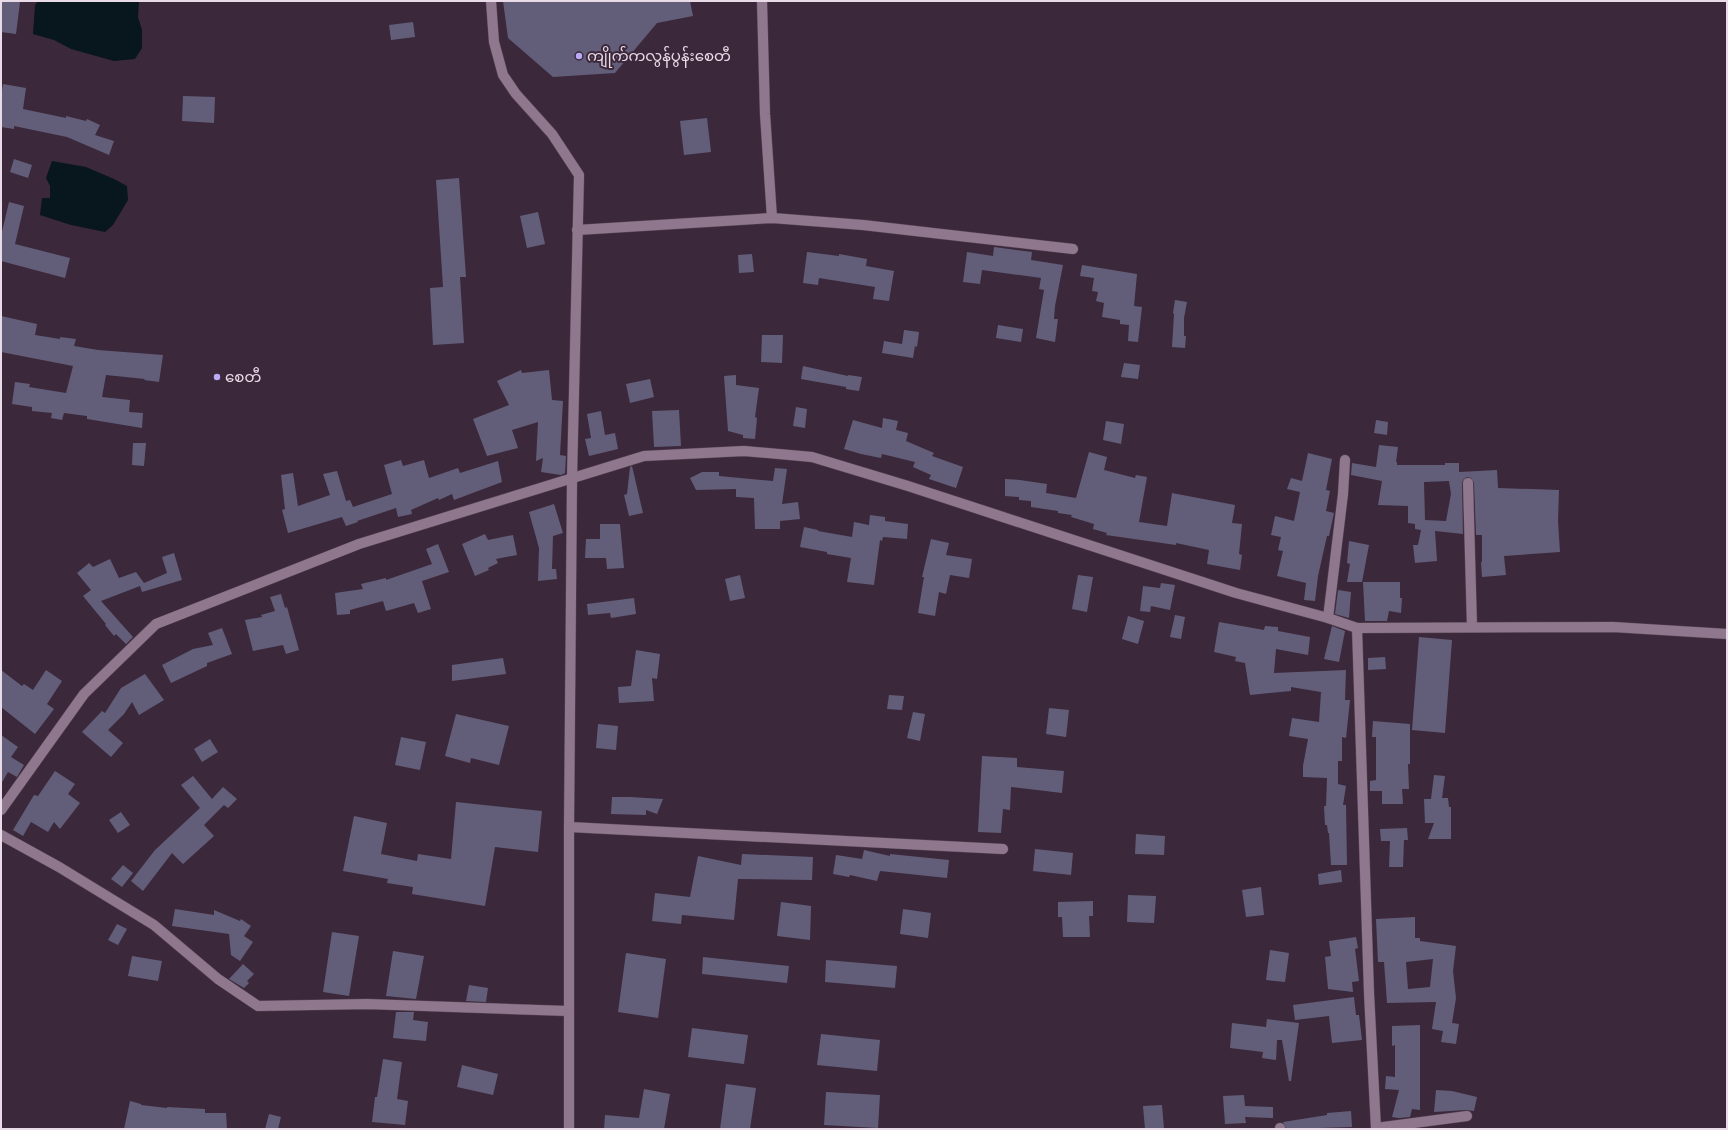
<svg xmlns="http://www.w3.org/2000/svg" width="1728" height="1130" viewBox="0 0 1728 1130" font-family="Signika,'Noto Sans Myanmar',sans-serif">
<rect width="100%" height="100%" fill="#3c283b"/>
<g fill="#08161d">
<polygon points="38,1 139,1 138,17 142,30 142,48 135,59 114,61 71,49 54,40 33,34 35,5"/>
<polygon points="52,161 86,167 114,179 127,186 128,200 113,225 105,232 71,225 40,215 42,198 50,198 50,186 46,178"/>
</g>
<g fill="#625e79" fill-rule="evenodd">
<polygon points="1,1 20,2 16,34 1,32"/>
<polygon points="503,1 690,1 693,16 657,23 615,73 553,77 508,38"/>
<polygon points="413,22 415,37 391,40 389,25"/>
<polygon points="3,84 26,88 23,109 66,118 66,116 86,121 87,119 100,125 95,135 114,141 109,155 67,137 14,126 14,129 1,127 1,96"/>
<polygon points="183,96 215,97 214,123 182,121"/>
<polygon points="707,118 711,152 684,155 680,121"/>
<polygon points="14,159 32,165 28,178 10,172"/>
<polygon points="459,178 466,277 460,277 464,343 433,345 430,288 443,287 436,180"/>
<polygon points="9,202 24,206 15,244 70,258 65,278 1,261 1,236"/>
<polygon points="538,212 545,244 527,248 520,216"/>
<polygon points="994,247 1032,252 1031,260 1063,265 1055,306 1054,319 1058,319 1055,342 1036,338 1044,290 1039,289 1041,278 982,270 980,284 963,282 967,252 993,256"/>
<polygon points="807,252 839,256 839,254 867,259 866,266 894,271 889,301 873,299 875,287 819,278 818,285 803,283"/>
<polygon points="752,254 754,272 739,273 738,255"/>
<polygon points="1082,265 1137,274 1134,306 1142,307 1138,342 1128,341 1129,325 1120,324 1120,320 1102,317 1104,303 1096,301 1098,292 1092,291 1094,278 1080,276"/>
<polygon points="1175,300 1187,302 1184,318 1184,336 1186,336 1185,348 1172,347 1174,314 1173,313"/>
<polygon points="1,316 37,324 35,335 60,339 60,337 76,339 74,346 98,350 163,355 159,382 144,380 145,379 106,375 102,397 130,400 129,412 143,413 142,428 87,419 87,416 64,413 62,420 51,418 52,413 32,411 32,407 12,404 15,382 30,384 29,387 66,393 73,366 1,352"/>
<polygon points="998,325 1023,329 1021,342 996,338"/>
<polygon points="904,330 919,332 917,347 915,346 913,358 882,353 884,341 902,344"/>
<polygon points="762,335 783,335 782,363 761,362"/>
<polygon points="1124,363 1140,365 1138,379 1121,377"/>
<polygon points="803,366 848,376 848,375 862,377 859,391 846,389 846,387 801,379"/>
<polygon points="521,370 522,373 549,370 552,400 563,401 560,455 566,456 565,473 561,475 541,472 543,458 536,461 538,422 512,430 518,448 487,456 473,419 509,405 497,381"/>
<polygon points="736,375 736,385 759,388 755,417 757,418 755,439 743,438 743,435 728,431 724,376"/>
<polygon points="650,379 654,397 630,403 626,384"/>
<polygon points="796,407 807,409 805,428 793,426"/>
<polygon points="679,410 681,446 654,447 652,411"/>
<polygon points="601,411 605,435 615,433 618,449 589,456 585,439 591,438 587,414"/>
<polygon points="883,418 898,421 896,430 908,433 906,441 934,453 932,456 963,467 956,488 929,479 931,475 913,467 915,462 882,454 881,458 861,454 844,449 853,420 882,428"/>
<polygon points="1376,420 1388,422 1387,435 1374,433"/>
<polygon points="1106,421 1124,424 1121,444 1103,440"/>
<polygon points="133,443 146,443 144,466 132,465"/>
<path d="M1379 445 1398 447 1396 462H1397V465H1445V463H1459V472L1497 470 1498 488 1559 490 1558 521 1560 552 1504 556 1506 575 1482 577 1481 562H1482V535H1476L1474 483 1471 478 1467 477 1463 480 1462 483 1463 534 1435 531 1437 561 1415 563 1413 545H1418L1421 530 1415 529V524L1408 523V506L1378 505 1382 481 1351 475 1352 463 1376 467ZM1449 481 1451 494 1446 521 1425 520 1424 482Z"/>
<polygon points="1089,452 1107,457 1104,470 1135,478 1136,475 1147,477 1139,522 1167,526 1172,493 1235,505 1232,523 1242,524 1239,554 1242,555 1240,570 1207,564 1209,550 1176,543 1176,545 1106,535 1107,533 1093,529 1094,524 1071,517 1072,515 1058,513 1058,511 1031,507 1031,501 1019,500 1019,497 1005,496 1005,479 1020,480 1047,484 1046,493 1076,498"/>
<polygon points="1308,453 1332,459 1326,490 1330,491 1326,511 1334,513 1329,536 1327,536 1318,576 1315,601 1304,600 1306,583 1277,576 1283,551 1278,550 1281,537 1271,535 1275,516 1294,521 1300,492 1287,489 1291,478 1302,481"/>
<polygon points="401,460 403,466 424,460 429,478 458,468 460,473 498,461 502,482 454,500 452,494 439,500 438,498 411,510 412,514 398,517 396,508 357,521 358,522 346,526 342,517 288,533 282,510 285,509 281,475 293,473 298,506 330,495 323,474 337,471 346,501 350,500 353,507 392,494 384,465"/>
<polygon points="632,466 643,513 629,516 624,495 627,494 630,467"/>
<polygon points="775,468 787,469 782,504 798,502 800,519 780,521 780,529 755,529 754,498 736,497 736,489 696,490 690,478 702,472 719,472 719,476 773,481"/>
<polygon points="554,504 563,533 553,536 552,569 556,569 557,579 538,581 539,548 529,512"/>
<polygon points="870,515 885,517 885,521 908,524 907,539 883,537 882,541 880,540 874,585 847,582 851,558 827,554 827,552 800,547 804,527 818,530 818,531 852,537 854,522 869,525"/>
<polygon points="600,524 620,524 624,568 607,569 606,558 585,558 586,539 600,539"/>
<polygon points="485,534 488,540 513,535 517,555 496,559 498,563 488,568 489,570 475,576 462,544"/>
<polygon points="931,539 949,543 946,555 972,559 969,578 950,575 946,594 939,592 935,616 918,613 924,577 922,577"/>
<polygon points="1349,541 1369,545 1362,582 1347,582 1350,564 1347,563"/>
<polygon points="438,544 449,572 422,581 431,609 418,613 414,603 386,611 383,601 350,610 350,614 337,615 335,593 363,589 361,584 386,578 386,580 432,564 426,549"/>
<polygon points="174,553 182,580 142,592 140,586 101,601 133,637 126,644 116,634 114,636 105,625 106,624 83,596 91,590 77,573 89,563 93,567 110,559 119,578 136,572 144,583 167,573 162,557"/>
<polygon points="740,575 745,598 730,601 725,579"/>
<polygon points="1078,575 1093,577 1087,612 1072,609"/>
<polygon points="1363,582 1400,582 1400,598 1402,598 1401,613 1389,611 1387,621 1365,621"/>
<polygon points="1161,583 1175,585 1170,610 1151,606 1150,612 1140,611 1143,586 1160,588"/>
<polygon points="1338,590 1351,592 1349,618 1335,614"/>
<polygon points="281,594 285,608 287,607 299,650 286,654 283,645 253,651 245,620 262,617 261,615 275,611 270,597"/>
<polygon points="634,598 636,614 611,618 610,613 588,615 587,604"/>
<polygon points="1175,615 1185,617 1181,639 1170,637"/>
<polygon points="1128,616 1144,621 1138,644 1122,639"/>
<polygon points="1219,622 1264,630 1265,626 1278,627 1278,631 1310,637 1308,655 1276,649 1274,673 1346,670 1345,700 1350,700 1346,738 1342,737 1342,761 1338,761 1338,784 1346,786 1343,805 1346,805 1347,865 1331,865 1329,833 1328,833 1327,825 1325,825 1324,806 1326,806 1327,778 1303,777 1303,766 1308,739 1289,736 1292,718 1319,722 1321,692 1291,687 1291,691 1250,695 1245,663 1235,661 1236,657 1214,652"/>
<polygon points="1332,626 1345,631 1339,662 1324,659"/>
<polygon points="222,628 232,654 207,663 207,666 171,683 162,665 193,649 213,645 208,633"/>
<polygon points="1419,637 1452,640 1445,733 1412,730"/>
<polygon points="636,650 660,654 657,679 652,678 654,701 619,703 618,687 631,686"/>
<polygon points="1385,657 1386,669 1368,670 1368,658"/>
<polygon points="503,658 506,674 452,681 452,665"/>
<polygon points="1,670 22,686 24,684 33,690 46,670 62,681 47,704 54,709 35,734 1,707"/>
<polygon points="145,674 164,700 139,715 132,702 124,714 108,730 123,743 111,757 82,732 102,711 105,713 121,688"/>
<polygon points="889,695 904,696 902,710 887,709"/>
<polygon points="1049,708 1069,710 1066,737 1046,734"/>
<polygon points="913,712 925,714 920,741 907,738"/>
<polygon points="456,714 509,726 499,765 471,758 470,763 445,756"/>
<polygon points="1373,721 1410,724 1410,764 1408,764 1409,789 1402,789 1403,804 1382,804 1382,791 1370,791 1370,781 1376,780 1376,737 1372,737"/>
<polygon points="598,724 618,726 616,750 596,748"/>
<polygon points="1,735 18,747 11,757 24,765 17,777 8,772 1,784"/>
<polygon points="401,737 426,742 420,770 395,765"/>
<polygon points="210,739 218,752 202,762 194,749"/>
<polygon points="982,756 1017,758 1017,767 1064,771 1062,793 1011,787 1010,810 1003,809 1001,833 978,832"/>
<polygon points="55,771 75,784 68,794 80,803 60,829 54,822 48,832 31,822 23,836 13,830 34,795 38,796"/>
<polygon points="1434,775 1445,776 1442,798 1448,798 1449,807 1451,807 1451,839 1428,839 1434,823 1425,823 1424,799 1431,799"/>
<polygon points="193,776 212,799 223,787 237,799 228,808 224,805 204,825 214,836 183,864 172,853 143,891 131,881 155,850 200,808 181,785"/>
<polygon points="612,797 630,797 663,799 657,814 646,810 646,815 611,814"/>
<polygon points="456,802 542,811 538,852 495,847 485,906 412,894 413,887 387,883 388,879 343,871 354,816 387,823 381,854 417,861 418,854 451,859"/>
<polygon points="121,812 130,825 118,833 109,820"/>
<polygon points="1407,828 1408,840 1404,840 1403,867 1389,867 1390,841 1381,841 1380,829"/>
<polygon points="1136,834 1165,836 1164,855 1135,854"/>
<polygon points="1035,849 1073,853 1071,875 1033,871"/>
<polygon points="864,850 890,856 890,854 949,860 947,878 880,871 877,881 850,875 849,877 833,874 836,855 862,859"/>
<polygon points="742,854 813,857 812,880 738,879 734,920 682,915 681,924 652,921 655,893 690,897 698,856 741,865"/>
<polygon points="123,865 133,873 122,887 111,879"/>
<polygon points="1341,870 1342,882 1319,885 1318,874"/>
<polygon points="1261,887 1264,915 1246,917 1242,890"/>
<polygon points="1128,895 1156,896 1154,923 1127,922"/>
<polygon points="1093,901 1093,916 1089,916 1090,937 1063,937 1062,917 1058,917 1058,902"/>
<polygon points="781,902 811,906 810,940 777,936"/>
<polygon points="175,909 214,915 214,910 240,921 241,919 251,926 244,936 253,942 240,961 231,955 229,934 172,926"/>
<polygon points="903,909 931,913 928,938 900,934"/>
<path d="M1415 917V938H1420V941L1456 946 1453 971 1456 998 1452 1023 1459 1024 1456 1044 1441 1042 1443 1031 1432 1029 1436 1002 1387 1003 1384 962H1378L1376 919ZM1433 959 1430 987 1408 989 1406 962Z"/>
<polygon points="117,924 127,929 118,945 108,940"/>
<polygon points="332,932 359,936 349,996 323,992"/>
<polygon points="1356,937 1358,948 1355,949 1359,981 1352,982 1353,992 1328,989 1325,957 1331,956 1329,941"/>
<polygon points="1270,950 1289,953 1285,982 1266,980"/>
<polygon points="393,951 424,956 416,999 386,996"/>
<polygon points="626,953 666,959 658,1018 618,1012"/>
<polygon points="132,956 162,961 158,981 128,976"/>
<polygon points="703,957 789,966 787,983 702,974"/>
<polygon points="826,960 897,966 895,988 825,982"/>
<polygon points="243,964 254,974 247,981 249,983 244,988 229,979"/>
<polygon points="469,985 488,988 486,1002 466,1001"/>
<polygon points="1354,997 1356,1015 1359,1015 1362,1040 1332,1043 1329,1016 1295,1020 1293,1005"/>
<polygon points="396,1012 414,1012 413,1020 428,1022 426,1041 393,1038"/>
<polygon points="1267,1019 1299,1023 1291,1081 1289,1081 1282,1040 1277,1040 1276,1060 1262,1058 1263,1052 1230,1048 1232,1023 1266,1027"/>
<polygon points="1420,1025 1420,1110 1412,1109 1410,1117 1399,1118 1392,1117 1399,1090 1385,1089 1386,1076 1395,1077 1395,1045 1392,1046 1392,1026"/>
<polygon points="692,1028 748,1035 744,1064 688,1057"/>
<polygon points="821,1034 880,1040 877,1071 817,1065"/>
<polygon points="383,1059 402,1062 397,1099 408,1101 405,1125 372,1122 375,1097 377,1097"/>
<polygon points="462,1065 498,1074 493,1095 457,1087"/>
<polygon points="726,1084 756,1088 750,1129 720,1129"/>
<polygon points="644,1089 670,1094 664,1129 604,1129 605,1115 639,1118"/>
<polygon points="1436,1090 1452,1091 1477,1097 1474,1111 1466,1110 1434,1112"/>
<polygon points="826,1092 880,1095 878,1128 824,1125"/>
<polygon points="1244,1095 1245,1106 1273,1107 1273,1118 1245,1117 1246,1123 1225,1124 1223,1096"/>
<polygon points="130,1101 141,1104 141,1105 167,1108 167,1107 205,1109 205,1113 226,1113 227,1129 124,1129"/>
<polygon points="1162,1105 1164,1129 1145,1129 1143,1106"/>
<polygon points="1351,1111 1352,1127 1286,1129 1283,1122 1327,1115 1327,1113"/>
<polygon points="269,1114 281,1117 278,1129 265,1129"/>
</g>
<g fill="none" stroke-linecap="round" stroke-linejoin="round">
<defs>
<g id="minor">
<polyline points="491,1 494,42 503,75 516,94 552,134 579,175 572,479 569,827 569,1129"/>
<polyline points="762,1 765,114 772,218"/>
<polyline points="577,230 772,218 863,225 1073,249"/>
<polyline points="1468,483 1472,627"/>
<polyline points="1328,618 1343,494 1345,460"/>
<polyline points="1357,628 1369,993 1376,1129"/>
<polyline points="1,810 84,694 156,624 359,544 644,456 744,451 812,457 908,486 1236,593 1328,618 1357,628 1613,627 1727,634"/>
<polyline points="569,827 1003,849"/>
<polyline points="1,835 59,867 154,925 218,979 258,1006 367,1004 568,1011"/>
<polyline points="1280,1128 1280,1129"/>
<polyline points="1376,1128 1467,1116"/>
</g>
</defs>
<use href="#minor" stroke="#564555" stroke-width="11"/>
<use href="#minor" stroke="#8f778d" stroke-width="10"/>
</g>
<g fill="#bbaaf6" stroke="#3c283b" stroke-width="1.5">
<circle cx="579" cy="56" r="4"/>
<circle cx="217" cy="377" r="4"/>
</g>
<g text-anchor="middle" dominant-baseline="central" stroke-width="4" stroke-linejoin="round" paint-order="stroke">
<g font-size="15" fill="#e9dbe8" stroke="#3c283b" text-anchor="start">
<text x="587" y="56">ကျိုက်ကလွန်ပွန်းစေတီ</text>
<text x="225" y="377">စေတီ</text>
</g>
</g>
<rect width="1728" height="1130" fill="none" stroke="#e9dbe8" stroke-width="4"/>
</svg>
